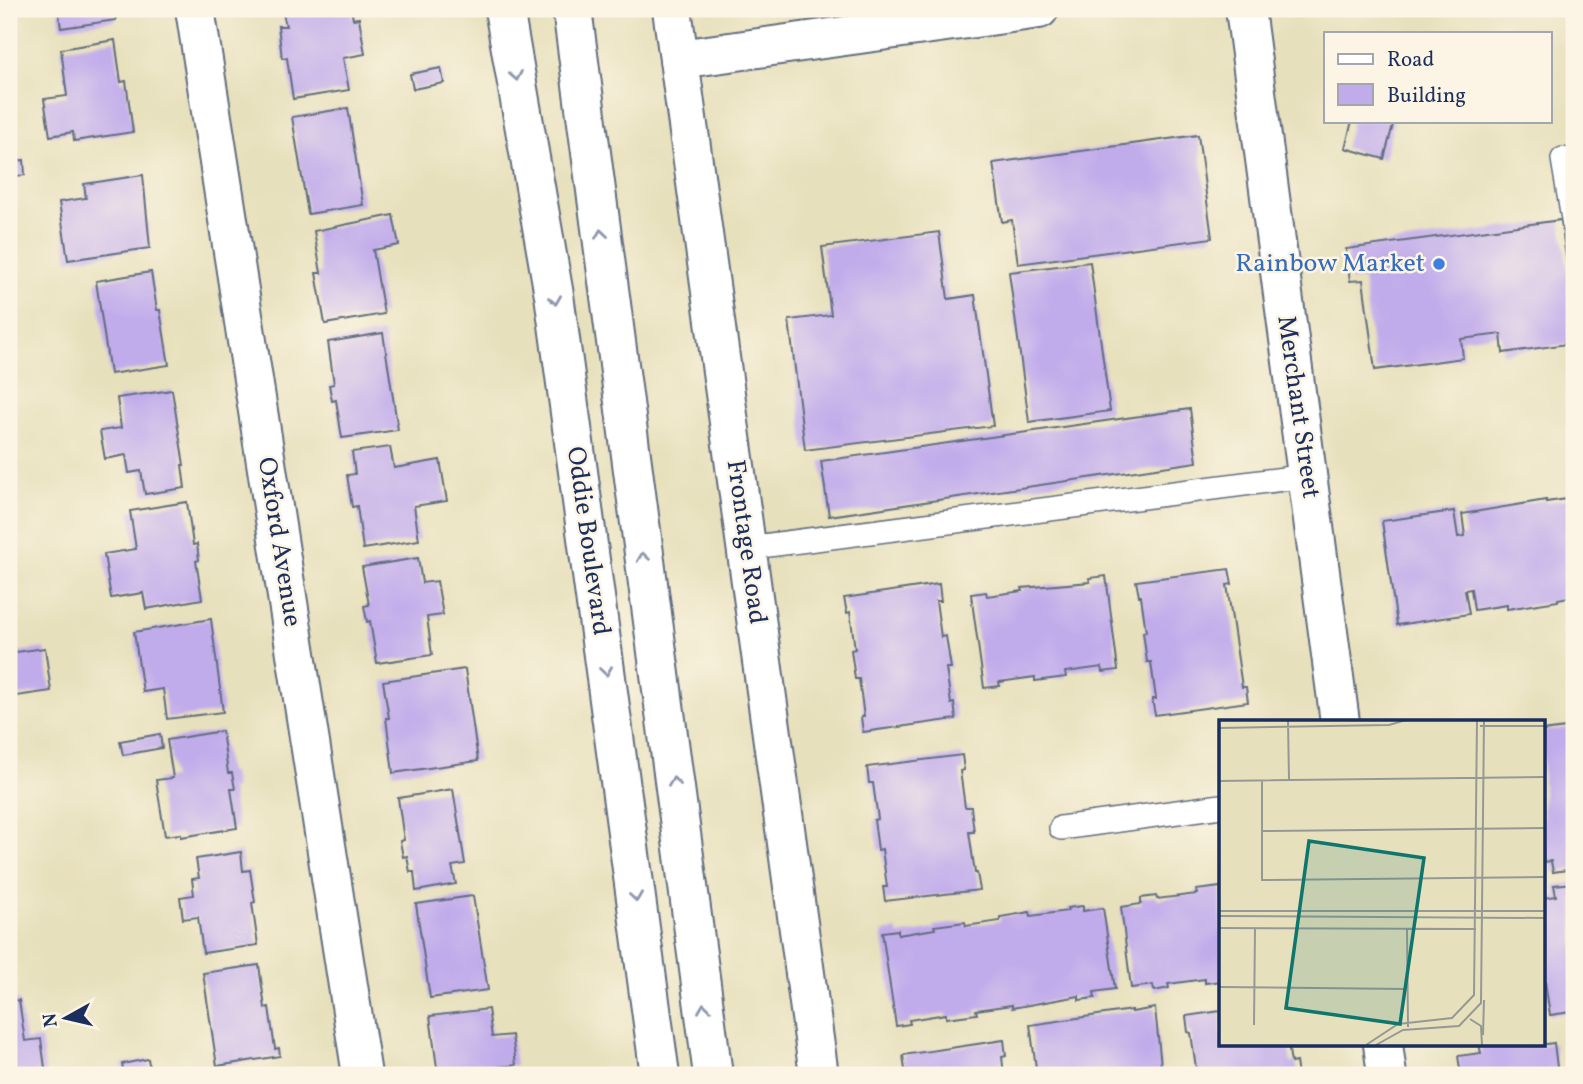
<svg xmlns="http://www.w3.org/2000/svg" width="1583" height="1084" viewBox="0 0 1583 1084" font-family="Vollkorn,serif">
<rect width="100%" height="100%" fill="#fcf5e5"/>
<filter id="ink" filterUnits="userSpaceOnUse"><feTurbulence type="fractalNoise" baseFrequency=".0143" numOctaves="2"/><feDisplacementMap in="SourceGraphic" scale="14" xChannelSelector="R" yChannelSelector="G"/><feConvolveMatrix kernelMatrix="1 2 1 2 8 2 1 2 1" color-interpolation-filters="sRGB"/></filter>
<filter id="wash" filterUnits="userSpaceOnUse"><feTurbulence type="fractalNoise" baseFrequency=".00686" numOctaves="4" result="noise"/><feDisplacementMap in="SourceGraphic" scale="28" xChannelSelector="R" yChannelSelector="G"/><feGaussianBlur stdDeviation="1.57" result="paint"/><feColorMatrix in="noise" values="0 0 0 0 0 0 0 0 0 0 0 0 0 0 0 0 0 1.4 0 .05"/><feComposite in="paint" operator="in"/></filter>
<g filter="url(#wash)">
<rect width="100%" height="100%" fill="#e7e0bc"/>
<g id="blocks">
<g fill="#c1aceb">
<polygon points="58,9 114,9 116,20 61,28"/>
<polygon points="282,9 351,9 353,19 359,18 365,54 343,58 349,90 293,99 287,58 282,58 278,26 286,26"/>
<polygon points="115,40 121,82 126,81 133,132 74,141 73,132 50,136 44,99 67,96 61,49"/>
<polygon points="441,68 444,83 413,89 410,74"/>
<polygon points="348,108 363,205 308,214 292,117"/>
<polygon points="1352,121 1394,121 1384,159 1345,148"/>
<polygon points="1198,135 1212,238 1018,264 1012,220 1002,222 993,163"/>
<polygon points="24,160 25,175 9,177 9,162"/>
<polygon points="143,175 150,248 68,260 59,202 86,198 84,184"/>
<polygon points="393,215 399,245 373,250 384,314 325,324 316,273 321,273 314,231"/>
<polygon points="1561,220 1574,319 1574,343 1503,353 1501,334 1461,339 1463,358 1375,370 1363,280 1350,281 1346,249"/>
<polygon points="939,232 948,299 975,295 993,426 805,450 789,320 831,315 822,247"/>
<polygon points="1090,262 1110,411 1029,422 1009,272"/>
<polygon points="151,272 157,310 160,310 169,365 110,374 96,281"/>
<polygon points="383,333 398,430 342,438 336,400 332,401 329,385 334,384 328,342"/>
<polygon points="172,390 184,465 182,465 185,488 145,494 141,471 129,473 126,455 105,459 100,431 121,428 117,398"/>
<polygon points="1190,409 1197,462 829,516 821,461"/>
<polygon points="390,447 394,468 440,460 447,501 414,506 419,540 363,549 357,506 352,507 347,475 355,474 352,452"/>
<polygon points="1574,498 1574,596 1558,599 1558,601 1507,609 1507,605 1474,610 1471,589 1465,590 1469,614 1397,625 1382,521 1454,511 1458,537 1465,536 1462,514 1546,500 1546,502"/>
<polygon points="187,502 193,545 197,544 199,560 196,561 202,599 146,609 143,593 111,598 104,554 136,549 130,511"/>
<polygon points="418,558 422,583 437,581 443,615 427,617 432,655 377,663 370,621 367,622 364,606 369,605 362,567"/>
<polygon points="1229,569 1232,584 1227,585 1242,687 1246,687 1248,702 1155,715 1152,699 1156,699 1151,662 1147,662 1143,632 1146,632 1141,596 1139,596 1136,581"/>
<polygon points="1106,576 1118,670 1103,672 1102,667 1065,672 1066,677 1035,681 1035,677 999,682 1000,686 984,688 971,594 986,592 987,596 1023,591 1022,588 1090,582 1089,578"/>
<polygon points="939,584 941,601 936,601 941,637 946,636 951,668 946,668 951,704 954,703 956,719 863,732 861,717 864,717 859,679 855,679 851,650 855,649 850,612 847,613 844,598"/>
<polygon points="211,619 223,712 167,719 163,689 143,692 134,632"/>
<polygon points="45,648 51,691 9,697 9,653"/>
<polygon points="465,669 478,761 393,773 386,718 389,718 383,681"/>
<polygon points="1574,727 1574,869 1553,872 1551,861 1543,862 1543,731"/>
<polygon points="222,731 228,773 232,773 235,789 231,789 237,828 181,837 181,834 165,836 156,780 173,778 167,740"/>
<polygon points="160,734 162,748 123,755 120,741"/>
<polygon points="962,755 964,770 960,771 965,807 971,807 974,832 969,832 975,873 977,873 980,890 885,901 883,887 887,887 882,849 878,850 874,820 878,819 873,783 869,783 867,767"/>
<polygon points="453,789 465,864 452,866 456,884 416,891 414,872 410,872 407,856 403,857 400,841 404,840 398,798"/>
<polygon points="241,852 243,871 250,870 255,902 252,903 258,945 203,953 198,917 183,919 180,897 194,895 192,879 199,878 196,859"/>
<polygon points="1574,883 1574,1021 1573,1021 1571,1012 1550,1015 1545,982 1543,983 1543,898 1556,896 1554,885"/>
<polygon points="1221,887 1221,981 1205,983 1205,979 1168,984 1169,988 1154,991 1153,985 1131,988 1121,907 1141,904 1141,898 1156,896 1157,899 1197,894 1196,890"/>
<polygon points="473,896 488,990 430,998 416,904"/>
<polygon points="1083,906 1083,911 1103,908 1115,989 1094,992 1095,998 1079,1000 1079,996 1012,1008 1012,1005 976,1010 977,1014 946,1018 946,1014 909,1020 910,1024 896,1026 882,932 898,930 898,935 935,929 934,926 965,922 966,926 1000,921 1000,917 1030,912 1031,916 1068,911 1067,908"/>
<polygon points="259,965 265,1008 269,1007 275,1049 279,1048 280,1056 217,1066 203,973"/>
<polygon points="19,1000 25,1041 41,1039 46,1075 9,1075 9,1001"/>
<polygon points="1155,1008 1162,1075 1037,1075 1030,1025 1132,1010 1132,1012"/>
<polygon points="488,1009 492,1037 512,1035 516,1065 499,1067 499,1075 438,1075 430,1016"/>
<polygon points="1221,1011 1221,1044 1288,1044 1291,1063 1296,1062 1298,1075 1197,1075 1191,1033 1188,1032 1186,1016"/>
<polygon points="1004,1040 1006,1056 1002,1057 1004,1075 908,1075 908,1070 905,1070 903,1055"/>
<polygon points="1554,1043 1558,1075 1461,1075 1458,1056 1481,1053 1479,1044 1533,1044 1533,1046"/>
<polygon points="148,1059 151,1075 124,1075 122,1064"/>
</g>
</g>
</g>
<g filter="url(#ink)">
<use href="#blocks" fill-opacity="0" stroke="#626d7f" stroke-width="2"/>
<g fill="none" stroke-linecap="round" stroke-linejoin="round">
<defs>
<g id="lane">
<polyline points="1563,159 1574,225"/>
<polyline points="746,548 1307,476"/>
<polyline points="1061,828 1221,806"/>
</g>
<g id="street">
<polyline points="195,9 362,1075"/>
<polyline points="672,9 819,1075"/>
<polyline points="1245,9 1340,722"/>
<polyline points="679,59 1039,9"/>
<polyline points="1383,1044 1387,1075"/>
</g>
<g id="secondary">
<polyline points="504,9 554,295 660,1075"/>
<polyline points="572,9 713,1075"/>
</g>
</defs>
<use href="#lane" stroke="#626d7f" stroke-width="26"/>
<use href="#street" stroke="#626d7f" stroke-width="42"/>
<use href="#secondary" stroke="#626d7f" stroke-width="42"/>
<use href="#lane" stroke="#fff" stroke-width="23"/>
<use href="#street" stroke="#fff" stroke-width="38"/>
<use href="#secondary" stroke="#fff" stroke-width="38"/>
</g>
<defs><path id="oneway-chevron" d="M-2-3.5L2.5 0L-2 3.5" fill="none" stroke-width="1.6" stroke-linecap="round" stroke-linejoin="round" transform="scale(1.75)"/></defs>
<g stroke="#8d97ae">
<use href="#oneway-chevron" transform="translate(516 76) rotate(80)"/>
<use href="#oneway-chevron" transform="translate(601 234) rotate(-98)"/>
<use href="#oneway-chevron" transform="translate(555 300) rotate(82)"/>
<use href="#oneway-chevron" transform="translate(643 557) rotate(-98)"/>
<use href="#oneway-chevron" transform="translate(606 671) rotate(82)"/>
<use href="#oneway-chevron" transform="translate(674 782) rotate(-98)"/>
<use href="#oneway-chevron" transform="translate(636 897) rotate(82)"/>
<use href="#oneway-chevron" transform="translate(704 1008) rotate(-98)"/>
</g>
</g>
<circle fill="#3f7fe0" stroke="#fcf5e5" stroke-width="2.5" cx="1439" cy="264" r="7"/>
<g text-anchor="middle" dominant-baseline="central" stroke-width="5" stroke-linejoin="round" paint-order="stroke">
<g font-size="26" fill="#366cbe" stroke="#fcf5e5" text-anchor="end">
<text x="1425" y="264">Rainbow Market</text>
</g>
<g font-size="26" fill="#1b2f5e" stroke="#fcf5e5">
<text transform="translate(1298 407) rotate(82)">Merchant Street</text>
<text transform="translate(588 541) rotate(82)">Oddie Boulevard</text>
<text transform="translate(279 542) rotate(81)">Oxford Avenue</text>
<text transform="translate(746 542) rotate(82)">Frontage Road</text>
</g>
</g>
<g transform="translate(1219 720)">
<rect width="326" height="326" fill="#e7e0bc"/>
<path fill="none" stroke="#959996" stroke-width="2" d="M69 0 70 60M261 6H326M0 8 170 5 187 0M43 60V160L326 157M0 61 326 57M43 111 326 108M0 191H326M0 196 326 198M0 208 257 209M188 208 189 307M0 267 187 269M251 299 262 306 263 325M35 305 36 208M264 315 265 280M147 325 179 304 233 298 255 275 258 0M157 325 184 310 240 306 262 283 265 0"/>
<path fill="#0f766e" fill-opacity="0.15" stroke="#0f766e" stroke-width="3.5" d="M90 121 205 138 181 304 67 288Z"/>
<rect width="326" height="326" fill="none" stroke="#1b2f5e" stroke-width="3.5"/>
</g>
<rect width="1583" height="1084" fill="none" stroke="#fcf5e5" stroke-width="35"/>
<rect x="1324" y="32" width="228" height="91" fill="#fcf5e5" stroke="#a2a6af" stroke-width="2"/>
<rect x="1338" y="54" width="35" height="10" fill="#ffffff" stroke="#a2a6af" stroke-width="2"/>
<text x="1387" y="66" font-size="21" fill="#1b2f5e">Road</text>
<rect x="1338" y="84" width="35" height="21" fill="#c1aceb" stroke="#a2a6af" stroke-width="2"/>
<text x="1387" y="102" font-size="21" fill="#1b2f5e">Building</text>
<g transform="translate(66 1018) rotate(262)" stroke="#fcf5e5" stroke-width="5" paint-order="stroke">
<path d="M0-5L12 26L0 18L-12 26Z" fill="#1b2f5e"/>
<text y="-10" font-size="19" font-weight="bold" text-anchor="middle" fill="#1b2f5e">N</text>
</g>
</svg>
